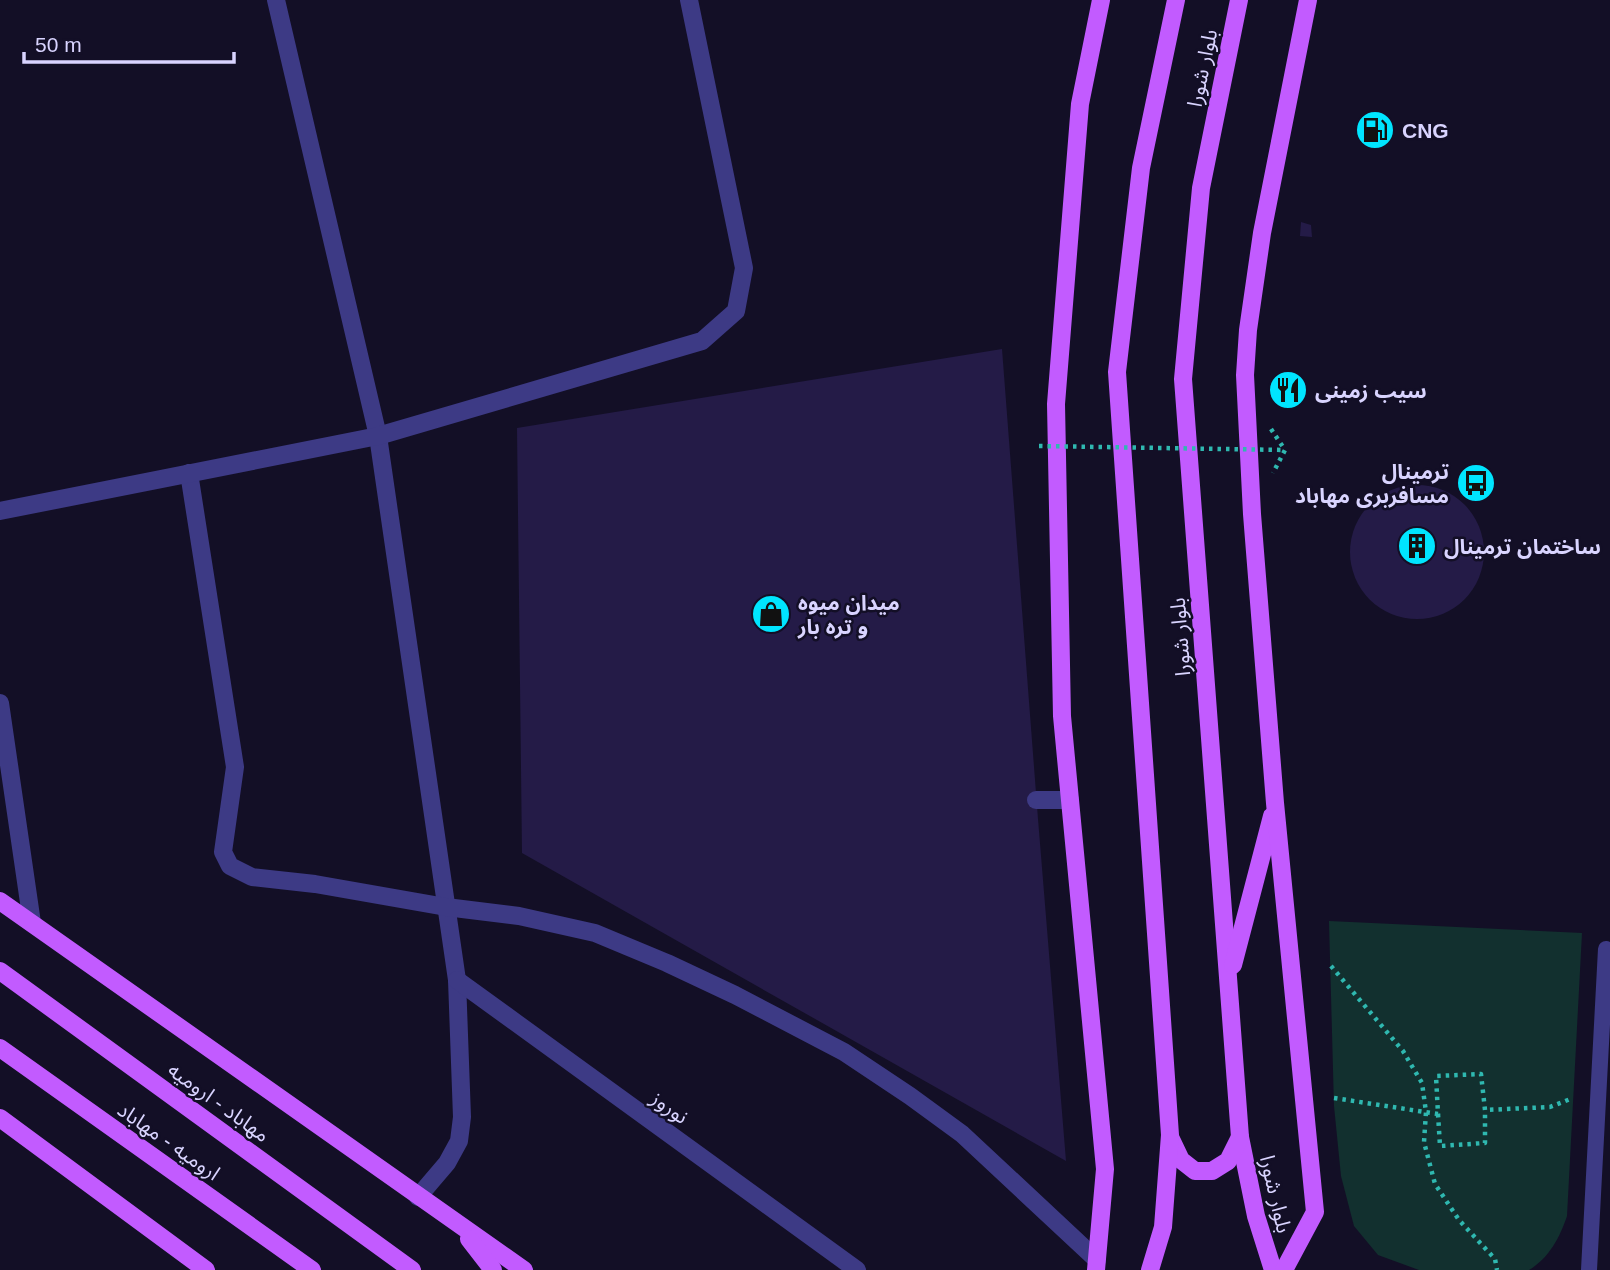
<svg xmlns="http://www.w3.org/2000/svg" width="1610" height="1270" viewBox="0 0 1610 1270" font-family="Helvetica,'Noto Sans Arabic',sans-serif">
<rect width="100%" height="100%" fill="#130f26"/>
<path fill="#12302f" d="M1329 921 1582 933 1567 1216C1560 1237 1549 1258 1529 1270H1419L1378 1255 1354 1226 1341 1176 1334 1106Z"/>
<g fill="#241b47">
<polygon points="1301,222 1311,225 1312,237 1300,236"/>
<polygon points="1002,349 1038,819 1066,1161 522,853 517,428"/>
<polygon points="1294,381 1294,398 1283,398 1283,382"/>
<circle cx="1417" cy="552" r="67"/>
</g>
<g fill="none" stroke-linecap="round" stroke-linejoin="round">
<g stroke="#2fb8b0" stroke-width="4.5" stroke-dasharray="3.5 5" stroke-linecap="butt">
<polyline points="1271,429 1285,450 1273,473"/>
<polyline points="1331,966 1403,1051 1422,1083 1426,1112 1424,1142 1435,1184 1459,1220 1495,1259 1497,1270"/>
<polyline points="1334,1098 1438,1114 1436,1076 1481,1074 1485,1110 1550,1107 1573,1098"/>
<polyline points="1438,1114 1440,1146 1485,1143 1485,1110"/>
</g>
<polyline stroke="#3d3a85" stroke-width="16" points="1589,1270 1606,949"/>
<g stroke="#3d3a85" stroke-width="18">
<polyline points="276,0 378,436 457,980 462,1117 459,1141 447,1163 418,1197"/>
<polyline points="189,473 235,767 223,852 230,866 252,877 315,884 446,907 519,916 595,933 667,963 735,995 844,1052 910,1096 962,1134 1097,1260"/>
<polyline points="0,511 378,436 702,341 736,311 744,268 689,0"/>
<polyline points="0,703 32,923"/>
<polyline points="1036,800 1070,800"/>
<polyline points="457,980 857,1270"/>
</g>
<g stroke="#c25bff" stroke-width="18">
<polyline points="1239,0 1201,188 1183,379 1240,1137 1256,1216 1273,1270"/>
<polyline points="0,901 524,1270"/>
<polyline points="1233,965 1272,816"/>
<polyline points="0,971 412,1270"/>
<polyline points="0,1048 312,1270"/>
<polyline points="0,1118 206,1270"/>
<polyline points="1171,1139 1181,1160 1195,1171 1212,1171 1228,1161 1240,1137"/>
<polyline points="469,1239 493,1270"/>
<polyline points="1096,1270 1105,1169 1062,716 1056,404 1080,104 1101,0"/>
<polyline points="1150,1270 1163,1227 1170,1135 1117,372 1141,168 1176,0"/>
<polyline points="1284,1270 1315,1212 1275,803 1252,514 1245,375 1248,330 1262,233 1308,0"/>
</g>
<polyline stroke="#2fb8b0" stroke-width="4.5" stroke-dasharray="3.5 5" stroke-linecap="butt" points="1039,446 1285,450"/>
</g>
<defs>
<symbol id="fuel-disc" viewBox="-11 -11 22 22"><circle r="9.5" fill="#00e5ff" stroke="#130f26"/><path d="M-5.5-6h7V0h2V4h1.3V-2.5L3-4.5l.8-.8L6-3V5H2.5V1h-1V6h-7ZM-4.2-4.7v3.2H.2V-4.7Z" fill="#111"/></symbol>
<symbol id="restaurant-disc" viewBox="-11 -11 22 22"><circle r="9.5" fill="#00e5ff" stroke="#130f26"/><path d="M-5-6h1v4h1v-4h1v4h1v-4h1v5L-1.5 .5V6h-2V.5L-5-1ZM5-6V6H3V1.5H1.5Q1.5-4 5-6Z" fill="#111"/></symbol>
<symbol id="bus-disc" viewBox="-11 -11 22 22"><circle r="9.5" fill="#00e5ff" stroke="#130f26"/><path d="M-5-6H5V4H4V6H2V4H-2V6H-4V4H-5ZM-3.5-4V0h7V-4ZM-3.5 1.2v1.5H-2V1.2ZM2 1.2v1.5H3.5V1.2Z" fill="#111"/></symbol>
<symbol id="building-disc" viewBox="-11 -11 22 22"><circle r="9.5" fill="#00e5ff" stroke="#130f26"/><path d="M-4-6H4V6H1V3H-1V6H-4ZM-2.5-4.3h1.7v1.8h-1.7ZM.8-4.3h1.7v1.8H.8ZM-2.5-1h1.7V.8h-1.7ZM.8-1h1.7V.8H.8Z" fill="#111"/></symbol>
<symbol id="shop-disc" viewBox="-11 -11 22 22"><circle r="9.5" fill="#00e5ff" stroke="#130f26"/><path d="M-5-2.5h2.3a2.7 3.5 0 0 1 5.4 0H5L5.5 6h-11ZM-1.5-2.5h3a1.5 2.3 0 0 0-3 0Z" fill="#111"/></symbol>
</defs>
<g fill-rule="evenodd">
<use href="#fuel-disc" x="1353" y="108" width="44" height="44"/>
<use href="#restaurant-disc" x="1266" y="368" width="44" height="44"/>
<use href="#bus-disc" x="1454" y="461" width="44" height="44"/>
<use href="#building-disc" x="1395" y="524" width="44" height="44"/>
<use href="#shop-disc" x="749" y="592" width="44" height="44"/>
</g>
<g text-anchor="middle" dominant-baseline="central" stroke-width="5" stroke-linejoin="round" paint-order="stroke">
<g font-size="21" fill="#d9d4ff" stroke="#130f26">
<text transform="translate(1202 68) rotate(-78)">بلوار شورا</text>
<text transform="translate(1180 637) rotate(-94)">بلوار شورا</text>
<text transform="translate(219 1102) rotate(36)">مهاباد - ارومیه</text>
<text transform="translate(670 1107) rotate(36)">نوروز</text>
<text transform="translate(169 1141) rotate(35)">ارومیه - مهاباد</text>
<text transform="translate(1276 1194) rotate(77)">بلوار شورا</text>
</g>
<g font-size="21" font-weight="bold" fill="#d9d4ff" stroke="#130f26" text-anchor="start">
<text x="1402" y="130">CNG</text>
<text x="1315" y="390">سیب زمینی</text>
<text x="1449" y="471" text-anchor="end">ترمینال<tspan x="1449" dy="24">مسافربری مهاباد</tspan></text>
<text x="1444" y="546">ساختمان ترمینال</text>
<text x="798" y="602">میدان میوه<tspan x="798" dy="24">و تره بار</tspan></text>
</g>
</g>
<path d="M24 52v10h210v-10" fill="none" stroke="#d9d4ff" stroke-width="3.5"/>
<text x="35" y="52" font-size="21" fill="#d9d4ff" stroke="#130f26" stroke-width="5" paint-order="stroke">50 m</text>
</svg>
